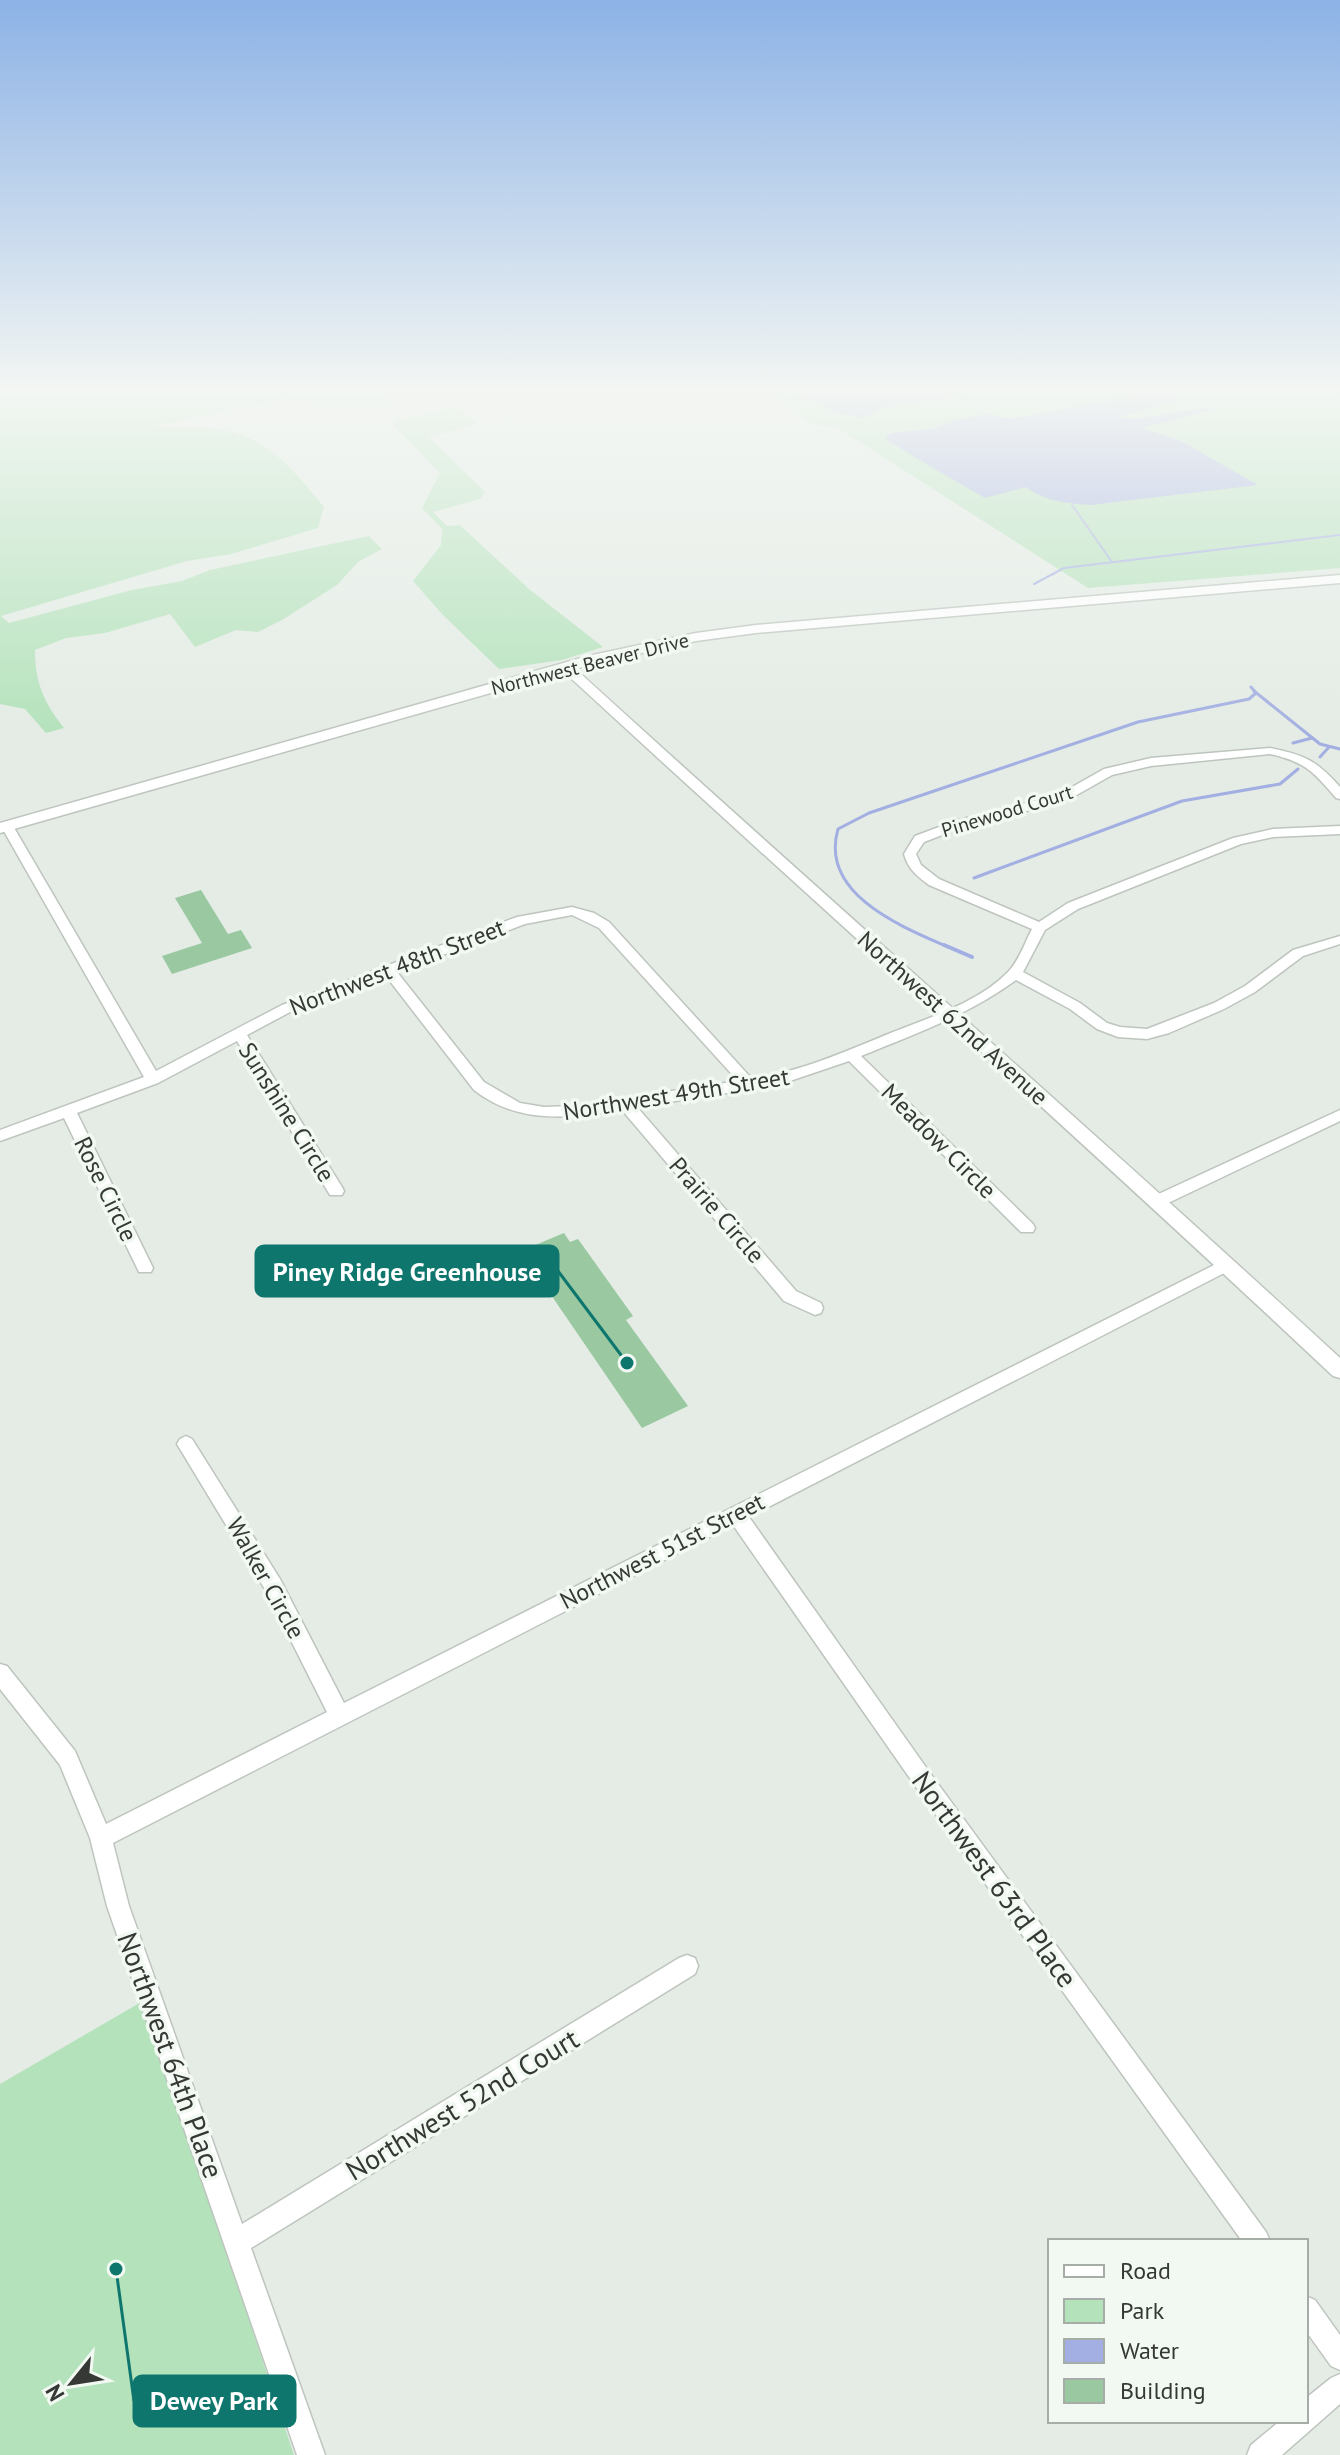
<svg xmlns="http://www.w3.org/2000/svg" width="1340" height="2455" viewBox="0 0 1340 2455" font-family="'PT Sans',sans-serif">
<rect width="100%" height="100%" fill="#e4ece5"/>
<g fill="#b4e2bb">
<path d="M0 393H379L391 403 361 409 284 399 154 426C172 429 196 427 216 429 265 434 294 470 324 507L318 528 231 554 187 561 1 616 9 623 132 590 182 581 210 570 369 536 382 549 358 562 337 585 282 620 258 632 236 630 195 647 170 614 105 633 66 638 35 650C35 682 44 703 64 728L46 733 25 709 0 704Z"/>
<polygon points="770,393 1340,393 1340,568 1088,588 836,427 812,424"/>
<polygon points="456,406 477,424 429,437 485,492 480,499 433,512 447,526 460,525 529,589 603,647 562,660 499,669 442,614 413,581 441,545 442,529 422,508 440,473 395,427 394,422"/>
<polygon points="143,2001 294,2455 0,2455 0,2084"/>
</g>
<g fill="#a3afe2">
<polygon points="796,393 970,393 882,408 864,418 836,412"/>
<path d="M1170 393 1177 395 1171 400 1173 403 1118 417 1135 419 1213 407 1215 409 1142 428 1181 441 1258 485 1091 505C1068 503 1045 502 1026 487L985 498C952 479 919 460 887 440L886 436 891 433 932 429 957 420 988 414 1010 419 1148 394Z"/>
</g>
<g fill="none" stroke-linecap="round" stroke-linejoin="round">
<g stroke="#a3afe2" stroke-width="2">
<polyline points="1072,505 1112,562"/>
<polyline points="1034,584 1064,568 1340,535"/>
</g>
<g stroke="#a3afe2" stroke-width="3">
<polyline points="1254,691 1320,744 1340,749"/>
<polyline points="1293,743 1312,738"/>
<polyline points="1320,757 1329,747"/>
<polyline points="974,878 1182,801 1280,784 1298,769"/>
<path d="M948 947C902 927 819 894 838 829L869 813 1138 722 1249 699 1256 693 1251 687"/>
</g>
<polyline stroke="#a3afe2" stroke-width="4" points="944,945 972,957"/>
</g>
<g fill="#99c8a1">
<polygon points="201,890 228,934 241,930 252,948 172,974 162,956 202,943 175,898"/>
<polygon points="564,1233 570,1242 578,1239 633,1316 626,1320 688,1406 642,1428 521,1251"/>
</g>
<g fill="none" stroke-linecap="round" stroke-linejoin="round">
<defs>
<g id="minor">
<path d="M1270 748C1305 755 1316 760 1340 787V799L1336 798C1313 771 1305 762 1270 754L1151 766 1112 775 1066 801 963 827 924 842 916 854 921 865 939 879 1039 922 1068 903 1233 838 1273 829 1340 826V834L1273 837 1241 844 1078 909 1045 930 1023 972 1080 1003 1107 1023 1120 1027 1147 1029 1214 1003 1245 986 1293 950 1340 936V944L1303 956 1255 992 1224 1009 1169 1033 1147 1039 1118 1037 1097 1029 1070 1009 1016 980C968 1015 915 1034 861 1056L1033 1224 1035 1228 1033 1232H1021L849 1061 778 1085 637 1107 796 1291 821 1303 823 1308 821 1313 815 1315 784 1301 622 1110C569 1118 519 1125 474 1090L386 976 292 1011 247 1035 342 1187 344 1191 342 1195H330L237 1041 158 1083 77 1113 153 1268 151 1272H139L64 1118 0 1141V1130L144 1077 1 826 3 823H11L13 826 156 1071 282 1005 517 917 572 907 594 913 609 922 752 1079C802 1071 847 1051 893 1032 931 1017 979 1002 1008 972 1019 961 1025 942 1032 929L929 885C917 876 908 869 904 854L915 836 955 821 1058 795 1104 769 1151 758ZM572 915 599 928 738 1081 572 1106 544 1107 520 1103 484 1082 397 972 525 924Z"/>
<polygon points="1340,1110 1340,1121 1164,1205 1152,1205 1150,1201 1152,1197"/>
<polygon points="1224,1260 1230,1262 1232,1266 1230,1270 749,1517 930,1773 1266,2232 1270,2241 1242,2241 916,1787 733,1525 113,1843 129,1906 242,2224 679,1958 687,1955 695,1958 698,1966 695,1974 251,2248 325,2455 297,2455 107,1906 90,1838 60,1765 0,1689 0,1664 7,1666 75,1751 106,1824 327,1712 266,1591 180,1449 177,1444 180,1439 186,1436 192,1439 280,1579 344,1703"/>
<polygon points="1306,2296 1315,2300 1340,2335 1340,2370 1331,2366 1306,2331"/>
<polygon points="1340,2374 1340,2404 1282,2455 1247,2455 1251,2445 1280,2421 1306,2421 1306,2398 1331,2378"/>
</g>
<path id="tertiary" d="M562 664H570C825 897 1086 1124 1340 1358V1378L1333 1376C1079 1137 818 906 562 670Z"/>
<polygon id="secondary" points="1340,575 1340,583 756,633 696,641 596,663 0,833 0,823 588,656 696,633 756,625"/>
</defs>
<use href="#minor" stroke="#bdc5be" stroke-width="3"/>
<use href="#tertiary" stroke="#bdc5be" stroke-width="3"/>
<use href="#secondary" stroke="#bdc5be" stroke-width="3"/>
<use href="#minor" fill="#fff" fill-rule="evenodd"/>
<use href="#tertiary" fill="#fff" fill-rule="evenodd"/>
<use href="#secondary" fill="#fff" fill-rule="evenodd"/>
</g>
<linearGradient id="sky" x2="0" y2="1"><stop stop-color="#8cb2e6"/><stop offset="0.53" stop-color="#f3f6f3"/><stop offset="1" stop-color="#f3f6f3" stop-opacity="0"/></linearGradient>
<rect width="1340" height="736" fill="url(#sky)"/>
<g text-anchor="middle" dominant-baseline="central" stroke-width="7" stroke-linejoin="round" paint-order="stroke">
<g font-size="20" fill="#353835" stroke="#f1f9f2">
<text transform="translate(590 664) rotate(-14)">Northwest Beaver Drive</text>
<text transform="translate(1007 811) rotate(-17)">Pinewood Court</text>
</g>
<g font-size="24" fill="#353835" stroke="#f1f9f2">
<text transform="translate(397 967) rotate(-21)">Northwest 48th Street</text>
<text transform="translate(953 1018) rotate(42)">Northwest 62nd Avenue</text>
<text transform="translate(676 1094) rotate(-9)">Northwest 49th Street</text>
<text transform="translate(287 1112) rotate(58)">Sunshine Circle</text>
<text transform="translate(939 1141) rotate(45)">Meadow Circle</text>
<text transform="translate(106 1189) rotate(64)">Rose Circle</text>
<text transform="translate(717 1210) rotate(49)">Prairie Circle</text>
<text transform="translate(662 1551) rotate(-27)">Northwest 51st Street</text>
<text transform="translate(266 1578) rotate(61)">Walker Circle</text>
</g>
<g font-size="28" fill="#353835" stroke="#f1f9f2">
<text transform="translate(995 1879) rotate(54)">Northwest 63rd Place</text>
<text transform="translate(171 2055) rotate(70)">Northwest 64th Place</text>
<text transform="translate(462 2104) rotate(-31)">Northwest 52nd Court</text>
</g>
</g>
<path fill="none" stroke="#0f766e" stroke-width="3" d="M627 1363L558 1271M116 2269L134 2401"/>
<g fill="#0f766e" stroke="#f1f9f2" stroke-width="3">
<circle cx="627" cy="1363" r="8"/>
<circle cx="116" cy="2269" r="8"/>
</g>
<g fill="#0f766e" stroke="#0f766e" stroke-width="3">
<rect x="256" y="1246" width="302" height="50" rx="8"/>
<rect x="134" y="2376" width="161" height="50" rx="8"/>
</g>
<g font-size="26" text-anchor="middle" font-weight="bold" fill="#fff">
<text x="407" y="1281">Piney Ridge Greenhouse</text>
<text x="214" y="2410">Dewey Park</text>
</g>
<rect x="1048" y="2239" width="260" height="184" fill="#f1f9f2" stroke="#a6aca6" stroke-width="2"/>
<rect x="1064" y="2265" width="40" height="12" fill="#ffffff" stroke="#a6aca6" stroke-width="2"/>
<text x="1120" y="2279" font-size="24" fill="#353835">Road</text>
<rect x="1064" y="2299" width="40" height="24" fill="#b4e2bb" stroke="#a6aca6" stroke-width="2"/>
<text x="1120" y="2319" font-size="24" fill="#353835">Park</text>
<rect x="1064" y="2339" width="40" height="24" fill="#a3afe2" stroke="#a6aca6" stroke-width="2"/>
<text x="1120" y="2359" font-size="24" fill="#353835">Water</text>
<rect x="1064" y="2379" width="40" height="24" fill="#99c8a1" stroke="#a6aca6" stroke-width="2"/>
<text x="1120" y="2399" font-size="24" fill="#353835">Building</text>
<g transform="translate(72 2383) rotate(240)" stroke="#f1f9f2" stroke-width="6" paint-order="stroke">
<path d="M0-6L14 30L0 20L-14 30Z" fill="#353835"/>
<text y="-12" font-size="22" font-weight="bold" text-anchor="middle" fill="#353835">N</text>
</g>
</svg>
